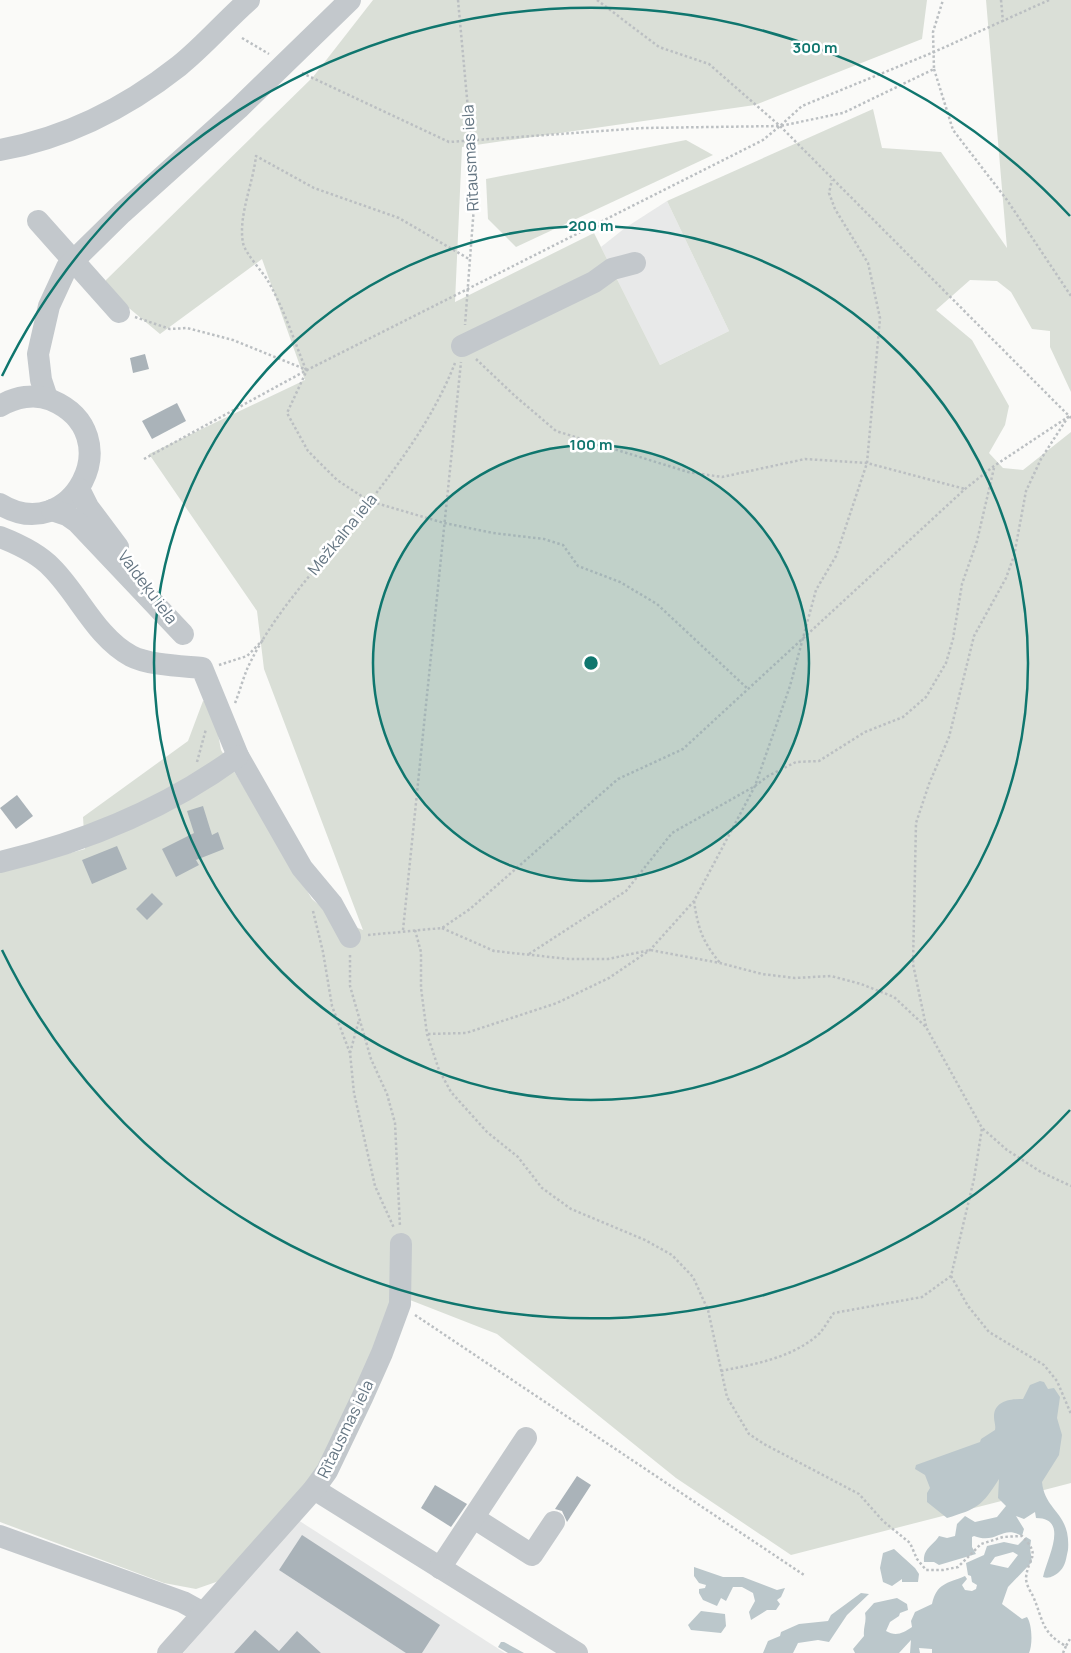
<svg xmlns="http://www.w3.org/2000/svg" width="1071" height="1653" viewBox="0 0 1071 1653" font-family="Manrope,sans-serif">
<rect width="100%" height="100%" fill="#fafaf8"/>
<g fill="#e8e9e9">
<polygon points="667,201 729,331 660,365 601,247 625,228"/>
<polygon points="298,1520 477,1635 505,1653 183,1653"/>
</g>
<g fill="#dadfd7">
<polygon points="373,0 927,0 922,39 755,105 462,147 455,302 594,233 660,365 729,331 667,201 873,109 882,148 941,152 1007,248 986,0 1071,0 1071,392 1050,347 1050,331 1032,329 1011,292 997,281 970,280 936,310 972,340 1009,406 1005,425 989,453 1003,468 1023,470 1071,432 1071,1483 791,1555 676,1478 497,1334 410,1300 325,1464 219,1581 196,1589 164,1583 0,1522 0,872 85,849 83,817 188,741 203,701 209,702 216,723 221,750 312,899 335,919 363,930 264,669 257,611 149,454 305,380 262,259 160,334 105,288 106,280 313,77"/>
<polygon points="686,140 713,155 516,247 488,219 486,179"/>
</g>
<g fill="#bbc7cb" fill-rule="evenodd">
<path d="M1040 1381 1044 1382 1048 1389 1054 1388 1060 1397 1057 1418 1062 1435 1059 1455 1042 1482C1045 1512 1071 1512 1068 1550 1066 1558 1066 1565 1060 1571 1055 1576 1049 1579 1043 1577 1047 1558 1070 1518 1036 1518L1035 1512 1024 1519 1016 1516 1024 1529 1022 1536C1002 1524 997 1545 974 1536L972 1537V1547L976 1554 939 1565 934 1562H924C923 1548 933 1546 939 1536L947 1538 955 1536 957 1524 965 1516 975 1522 997 1517 1006 1506 998 1498 999 1479C982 1506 977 1509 947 1518L927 1502V1493L930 1488 925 1475 915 1469 916 1465 980 1442 981 1439 995 1430C996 1425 994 1422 994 1417 994 1401 1010 1399 1023 1399L1030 1385Z"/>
<path d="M1026 1537 1031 1540 1030 1548 1032 1562 1008 1587 1002 1604 1022 1619 1027 1617C1032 1624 1033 1644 1029 1653H932V1649L919 1648 920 1653H910L911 1640 899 1653H855L853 1649 864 1636C863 1627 867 1622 865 1613L874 1603 897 1598 907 1604 908 1610 900 1613 899 1616 890 1622 886 1631C896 1637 903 1633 912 1627L911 1621 915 1612 932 1604C937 1583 946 1584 965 1576L967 1579 962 1585 965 1590 972 1591 976 1589 977 1585 972 1582 971 1576 968 1575 966 1563 984 1555 987 1546 1004 1542 1018 1545ZM1013 1552 1018 1555 1008 1568 990 1564 995 1557Z"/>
<polygon points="894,1549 915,1568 919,1574 918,1582 902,1582 902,1579 892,1586 883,1582 880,1568 883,1553"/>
<polygon points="694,1567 723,1577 743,1577 777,1590 785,1588 781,1597 777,1600 780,1604 776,1610 767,1610 751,1620 749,1612 755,1601 753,1593 742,1587 733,1587 726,1601 721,1598 717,1606 703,1600 699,1593 699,1589 705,1588 706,1585 699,1583 694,1576"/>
<polygon points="861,1593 869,1594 847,1615 829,1642 818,1640 798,1643 793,1653 763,1653 768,1641 780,1636 781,1632 799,1624 828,1621 831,1615"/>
<polygon points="701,1611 725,1614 726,1626 721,1633 691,1630 688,1625"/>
<polygon points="501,1642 504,1642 524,1653 508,1653 498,1647"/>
</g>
<g fill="#aab3b9">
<polygon points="145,354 149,369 133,373 130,358"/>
<polygon points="177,403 186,421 152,439 142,421"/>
<polygon points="17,795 33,816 16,829 0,808"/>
<polygon points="203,806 212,835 218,832 224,849 196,860 199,865 176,877 162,849 194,833 187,811"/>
<polygon points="117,846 127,869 92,884 82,860"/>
<polygon points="152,893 163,904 147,920 136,909"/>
<polygon points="577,1476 591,1485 567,1522 562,1511 555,1509"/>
<polygon points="435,1485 467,1504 451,1527 421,1508"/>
<polygon points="302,1535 440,1625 422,1653 406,1653 279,1570"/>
<polygon points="255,1630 279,1651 297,1631 321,1653 234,1653"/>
</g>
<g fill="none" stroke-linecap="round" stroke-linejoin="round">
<g stroke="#bbbfc2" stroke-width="2.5" stroke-dasharray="2.5 2.5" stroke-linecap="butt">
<polyline points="458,0 471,142 474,206 465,325"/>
<polyline points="597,0 659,47 709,64 780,126 1071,418"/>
<polyline points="1001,0 1003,22"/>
<polyline points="242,38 269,54"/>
<polyline points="934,69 953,130 1007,200 1071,296"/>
<polyline points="302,73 449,142 643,128 780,126 802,106 934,52 1049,0"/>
<polyline points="135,317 170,329 187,328 233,340 307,370 287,413 308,451 337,480 369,501 444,523 493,533 544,539 563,545 578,566 620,582 657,604 748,689"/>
<polyline points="476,359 515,396 556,431 688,472 722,477 805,459 867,463 965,489"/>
<path d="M306 370C294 340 284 309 268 281 262 271 245 253 243 243 238 216 253 184 256 156L314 188 399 218 469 259"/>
<polyline points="144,459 307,370 763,140 780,126 843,113 934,69 933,32 943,0"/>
<polyline points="219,665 247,656 263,640"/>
<path d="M235 703C240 691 243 678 248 667 271 618 310 576 344 534 386 481 430 427 455 363"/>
<polyline points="197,762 206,729"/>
<path d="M694 901C698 928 702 941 720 963"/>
<polyline points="313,911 323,952 332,1006 350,1053 354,1093 375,1186 394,1228"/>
<polyline points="442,928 494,951 569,959 608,959 650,950 720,963 762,974 795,978 831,976 861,984 894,997 926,1027 982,1128 1007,1150 1041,1172 1071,1186"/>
<polyline points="403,930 461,362"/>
<path d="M415 930 421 952V988L427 1034 439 1070 451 1092 487 1132 518 1157 542 1188 571 1209 645 1240 672 1255 693 1277 708 1310 727 1397 749 1434 764 1444 859 1494 883 1521 910 1543 917 1559 926 1570H943L958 1567 981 1544 1003 1537 1022 1536C1042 1557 1028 1556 1026 1578 1026 1584 1030 1591 1033 1596 1043 1619 1041 1633 1066 1646L1071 1637"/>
<polyline points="368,935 442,928 470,909 618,779 683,749 965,489 994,466 1071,415"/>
<polyline points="529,954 626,891 672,833 755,786 768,776 796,762 819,761 865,732 903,717 926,697 946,663 953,639 962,584 977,541 994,468"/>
<polyline points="350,955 350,986 371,1059 387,1094 395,1123 400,1227"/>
<polyline points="926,1026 913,964 916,823 929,784 949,737 974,636 1006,578 1014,556 1026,491 1041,459 1068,417"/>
<polyline points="428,1034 466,1033 557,1003 609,978 650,950 694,901 755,786 790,686 816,590 836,556 867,463 880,318 868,263 835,209 829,193 832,180"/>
<polyline points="350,1053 359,1020"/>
<polyline points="951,1276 968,1306 989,1332 1044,1365 1057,1381 1071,1414"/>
<polyline points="415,1315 804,1575"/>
<path d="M721 1371C755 1364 793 1358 820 1333 825 1327 829 1319 834 1313L922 1297 951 1276 974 1179 982 1128"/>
<polyline points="1063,1653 1066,1646"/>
</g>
<g stroke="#c3c8cc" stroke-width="22">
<path d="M0 150C66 138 127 107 179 66 204 46 225 21 249 0"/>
<polyline points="38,221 119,312"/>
<polyline points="462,346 594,282 612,269 635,263"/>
<polyline points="47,398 41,380 38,354 49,306 67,267 122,213 239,108 350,0"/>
<path d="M0 406C15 397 35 393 51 400 132 434 71 548 0 504"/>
<polyline points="79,489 88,507 118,547"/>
<polyline points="52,510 67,515 77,522 183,634"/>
<path d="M0 537C18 544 38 553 52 568 79 595 96 637 131 656 148 665 181 666 202 668L238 756 302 868 332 904 350 937"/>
<path d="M0 862C85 842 167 808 238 756"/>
<polyline points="314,1489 577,1653"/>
<polyline points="474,1518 532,1555 554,1522"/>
<polyline points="0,1536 183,1602 203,1613"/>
<polyline points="440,1568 526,1438"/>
<polyline points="168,1653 314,1489 327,1471 362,1398 382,1353 400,1304 401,1244"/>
</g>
</g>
<circle cx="591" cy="663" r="218" fill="#0f766e" fill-opacity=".12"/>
<g fill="none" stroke="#0f766e" stroke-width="2.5">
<circle cx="591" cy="663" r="218"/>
<circle cx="591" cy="663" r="437"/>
<path d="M1070 1110A655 655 0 0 1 2 950M2 376A655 655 0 0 1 1070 216"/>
</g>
<g text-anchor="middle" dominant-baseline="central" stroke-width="5" stroke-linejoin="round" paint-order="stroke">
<g font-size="16" fill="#657683" stroke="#fff">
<text transform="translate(470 158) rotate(-93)">Rītausmas iela</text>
<text transform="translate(342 534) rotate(-51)">Mežkalna iela</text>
<text transform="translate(148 587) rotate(53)">Valdeķu iela</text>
<text transform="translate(345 1429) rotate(-64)">Rītausmas iela</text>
</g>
</g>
<circle cx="591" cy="663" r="8" fill="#0f766e" stroke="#fff" stroke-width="2.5"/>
<g font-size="15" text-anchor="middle" font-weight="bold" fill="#0f766e" stroke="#fff" stroke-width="5" stroke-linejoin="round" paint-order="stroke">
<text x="815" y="53">300 m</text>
<text x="591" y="231">200 m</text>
<text x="591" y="450">100 m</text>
</g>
</svg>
